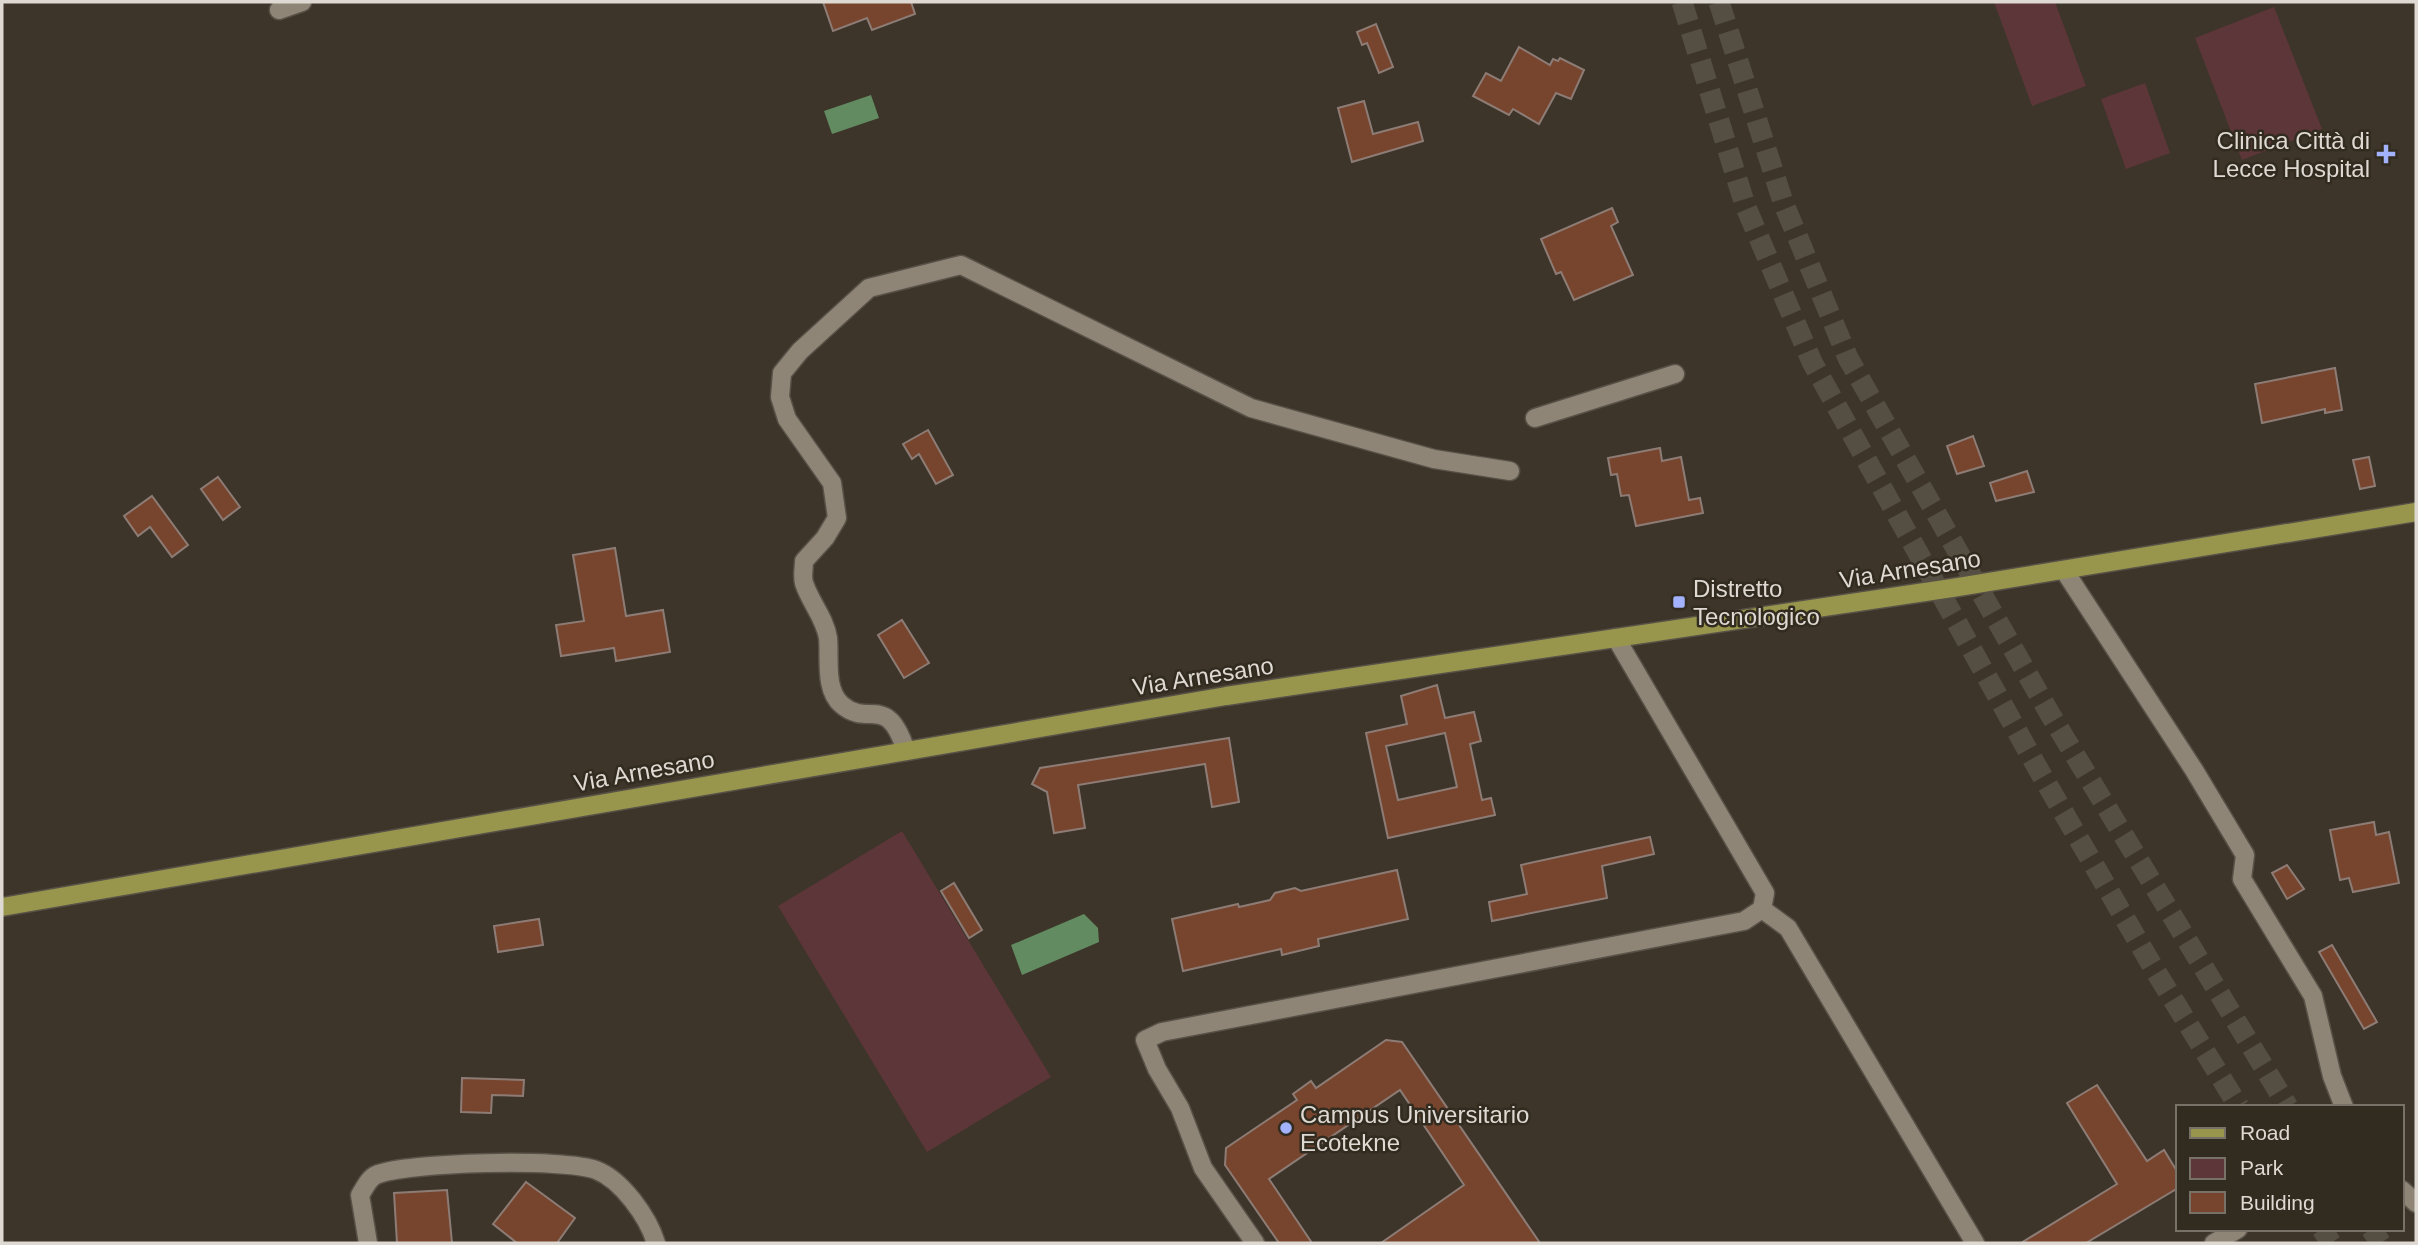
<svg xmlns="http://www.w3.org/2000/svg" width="2418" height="1245" viewBox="0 0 2418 1245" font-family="Helvetica,sans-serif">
<rect width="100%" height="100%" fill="#3d3529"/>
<g fill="#5d363a">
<polygon points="1994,2 2055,2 2086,86 2032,106"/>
<polygon points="2274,7 2322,129 2242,160 2195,38"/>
<polygon points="2145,83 2170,153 2126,169 2101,99"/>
<polygon points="902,831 1051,1077 927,1152 778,906"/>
</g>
<g fill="#628b61">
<polygon points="871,95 879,118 832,134 824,111"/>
<polygon points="1084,914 1098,928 1099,942 1022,975 1011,945"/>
</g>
<g fill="#77452e" stroke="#8d7c75" stroke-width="2" fill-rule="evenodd">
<polygon points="823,2 911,2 915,14 872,30 867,18 833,31"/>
<polygon points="1376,24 1393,67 1379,73 1367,43 1362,45 1357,32"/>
<polygon points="1519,47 1550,65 1553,59 1558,61 1560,58 1584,70 1571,99 1556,93 1539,124 1513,109 1509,115 1473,96 1486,73 1501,81"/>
<polygon points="1364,101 1373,134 1418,122 1423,141 1352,162 1338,108"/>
<polygon points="1612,208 1618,222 1611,226 1633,275 1574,300 1561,272 1556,274 1541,239"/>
<polygon points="2335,368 2342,410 2325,413 2325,409 2262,423 2255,384"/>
<polygon points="928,430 953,475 936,484 919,454 912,459 903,444"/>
<polygon points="1973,436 1984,466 1957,474 1947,446"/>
<polygon points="1660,448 1662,461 1681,457 1689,500 1700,498 1703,513 1636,526 1629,495 1621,496 1617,474 1611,475 1608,458"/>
<polygon points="2369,457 2375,486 2360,489 2353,460"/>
<polygon points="2027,471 2034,492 1996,501 1990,483"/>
<polygon points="218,477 240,507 223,520 201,489"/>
<polygon points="152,496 188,545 172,557 150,527 138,536 124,516"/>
<polygon points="615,548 626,616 663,610 670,652 616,661 614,648 561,656 556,625 584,621 573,555"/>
<polygon points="902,620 929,663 904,678 878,635"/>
<path d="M1437 685 1445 718 1474 712 1481 741 1470 744 1482 800 1491 798 1495 815 1388 838 1366 733 1407 724 1401 696ZM1445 733 1457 787 1398 800 1386 746Z"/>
<polygon points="1229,738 1239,802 1212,807 1205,764 1078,785 1085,828 1054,833 1047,792 1032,784 1040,768"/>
<polygon points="2374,822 2376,835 2389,832 2399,883 2353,892 2349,878 2340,880 2330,830"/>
<polygon points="1650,837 1654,854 1602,866 1607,898 1492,921 1489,902 1527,894 1521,865"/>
<polygon points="2287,865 2304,889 2287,899 2272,873"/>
<polygon points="1397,870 1408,919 1318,939 1319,946 1282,955 1281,949 1183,971 1172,919 1238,904 1239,907 1270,900 1275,893 1295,888 1301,891"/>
<polygon points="954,883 982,930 969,938 941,891"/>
<polygon points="539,919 543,945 498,952 494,926"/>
<polygon points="2332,945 2377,1022 2364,1029 2319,952"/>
<polygon points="1386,1040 1402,1042 1540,1243 1381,1243 1464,1185 1400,1090 1269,1179 1312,1243 1279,1243 1225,1165 1226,1148 1297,1100 1293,1094 1311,1081 1316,1088"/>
<polygon points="462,1078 524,1080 523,1096 492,1095 491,1113 461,1112"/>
<polygon points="2097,1085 2147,1161 2164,1150 2178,1173 2178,1188 2086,1243 2021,1243 2117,1184 2067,1103"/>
<polygon points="526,1182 575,1218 557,1243 517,1243 493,1224"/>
<polygon points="447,1190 452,1243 397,1243 394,1193"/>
</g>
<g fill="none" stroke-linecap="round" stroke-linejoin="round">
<g stroke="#554e42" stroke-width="21" stroke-dasharray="21 10" stroke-linecap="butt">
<polyline points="1682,2 1745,205 1812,362 2037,767 2153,967 2239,1107"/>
<polyline points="1719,2 1783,202 1848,358 2050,714 2288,1107"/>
<polyline points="2322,1229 2331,1243"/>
<polyline points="2371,1229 2381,1243"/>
</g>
<defs>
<g id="minor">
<polyline points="279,10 302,2"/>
<polyline points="1535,418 1675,374"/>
<polyline points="2064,570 2194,770 2245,855 2242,879 2313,996 2332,1076 2344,1107"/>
<path d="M906 751C887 692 869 728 842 705 824 690 830 659 828 638 825 618 810 602 804 583 802 576 804 568 804 561L825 538 837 518 832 483 787 419 780 397 782 373 800 351 869 288 961 265 1251 408 1434 459 1510 471"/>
<polyline points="1762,909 1788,928 1975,1243"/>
<polyline points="2402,1190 2416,1203"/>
<path d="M368 1243 360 1195C364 1189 369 1178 376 1175 406 1162 566 1158 596 1170 622 1180 648 1217 656 1243"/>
<polyline points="1255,1243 1203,1168 1180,1108 1157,1069 1145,1040 1162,1032 1744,921 1762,909 1765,893 1616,638"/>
<polyline points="2214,1243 2238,1229"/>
</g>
<polyline id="major" points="2,907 1226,696 1952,588 2416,512"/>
</defs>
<use href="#minor" stroke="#585147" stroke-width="21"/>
<use href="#major" stroke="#585147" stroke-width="21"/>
<use href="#minor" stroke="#8e8577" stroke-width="18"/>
<use href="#major" stroke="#98964c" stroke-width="18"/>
</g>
<g fill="#a2b2fd" stroke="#322b1f" stroke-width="2.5">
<path d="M2382.5 143.5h7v7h7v7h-7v7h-7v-7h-7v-7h7z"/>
<rect x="1672" y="595" width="14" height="14" rx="3.5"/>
<circle cx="1286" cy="1128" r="7"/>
</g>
<g text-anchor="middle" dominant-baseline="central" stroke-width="5" stroke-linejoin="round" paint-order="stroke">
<g font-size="24" fill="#ded9d2" stroke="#322b1f" text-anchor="start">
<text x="2370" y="140" text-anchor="end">Clinica Città di<tspan x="2370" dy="28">Lecce Hospital</tspan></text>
<text x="1693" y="588">Distretto<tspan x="1693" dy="28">Tecnologico</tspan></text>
<text x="1300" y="1114">Campus Universitario<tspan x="1300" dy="28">Ecotekne</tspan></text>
</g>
<g font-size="24" fill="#ded9d2" stroke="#322b1f">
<text transform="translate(1910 569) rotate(-9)">Via Arnesano</text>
<text transform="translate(1203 676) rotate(-9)">Via Arnesano</text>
<text transform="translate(644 771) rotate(-10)">Via Arnesano</text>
</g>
</g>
<rect width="2418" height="1245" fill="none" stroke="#ded9d2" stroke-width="7"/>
<rect x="2176" y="1105" width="228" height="126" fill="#322b1f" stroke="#777167" stroke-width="2"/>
<rect x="2190" y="1128" width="35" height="10" fill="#98964c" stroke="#777167" stroke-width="2"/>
<text x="2240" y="1140" font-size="21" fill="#ded9d2">Road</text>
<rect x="2190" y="1158" width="35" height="21" fill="#5d363a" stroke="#777167" stroke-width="2"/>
<text x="2240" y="1175" font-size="21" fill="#ded9d2">Park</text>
<rect x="2190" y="1192" width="35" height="21" fill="#77452e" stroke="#777167" stroke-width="2"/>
<text x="2240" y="1210" font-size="21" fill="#ded9d2">Building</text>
</svg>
